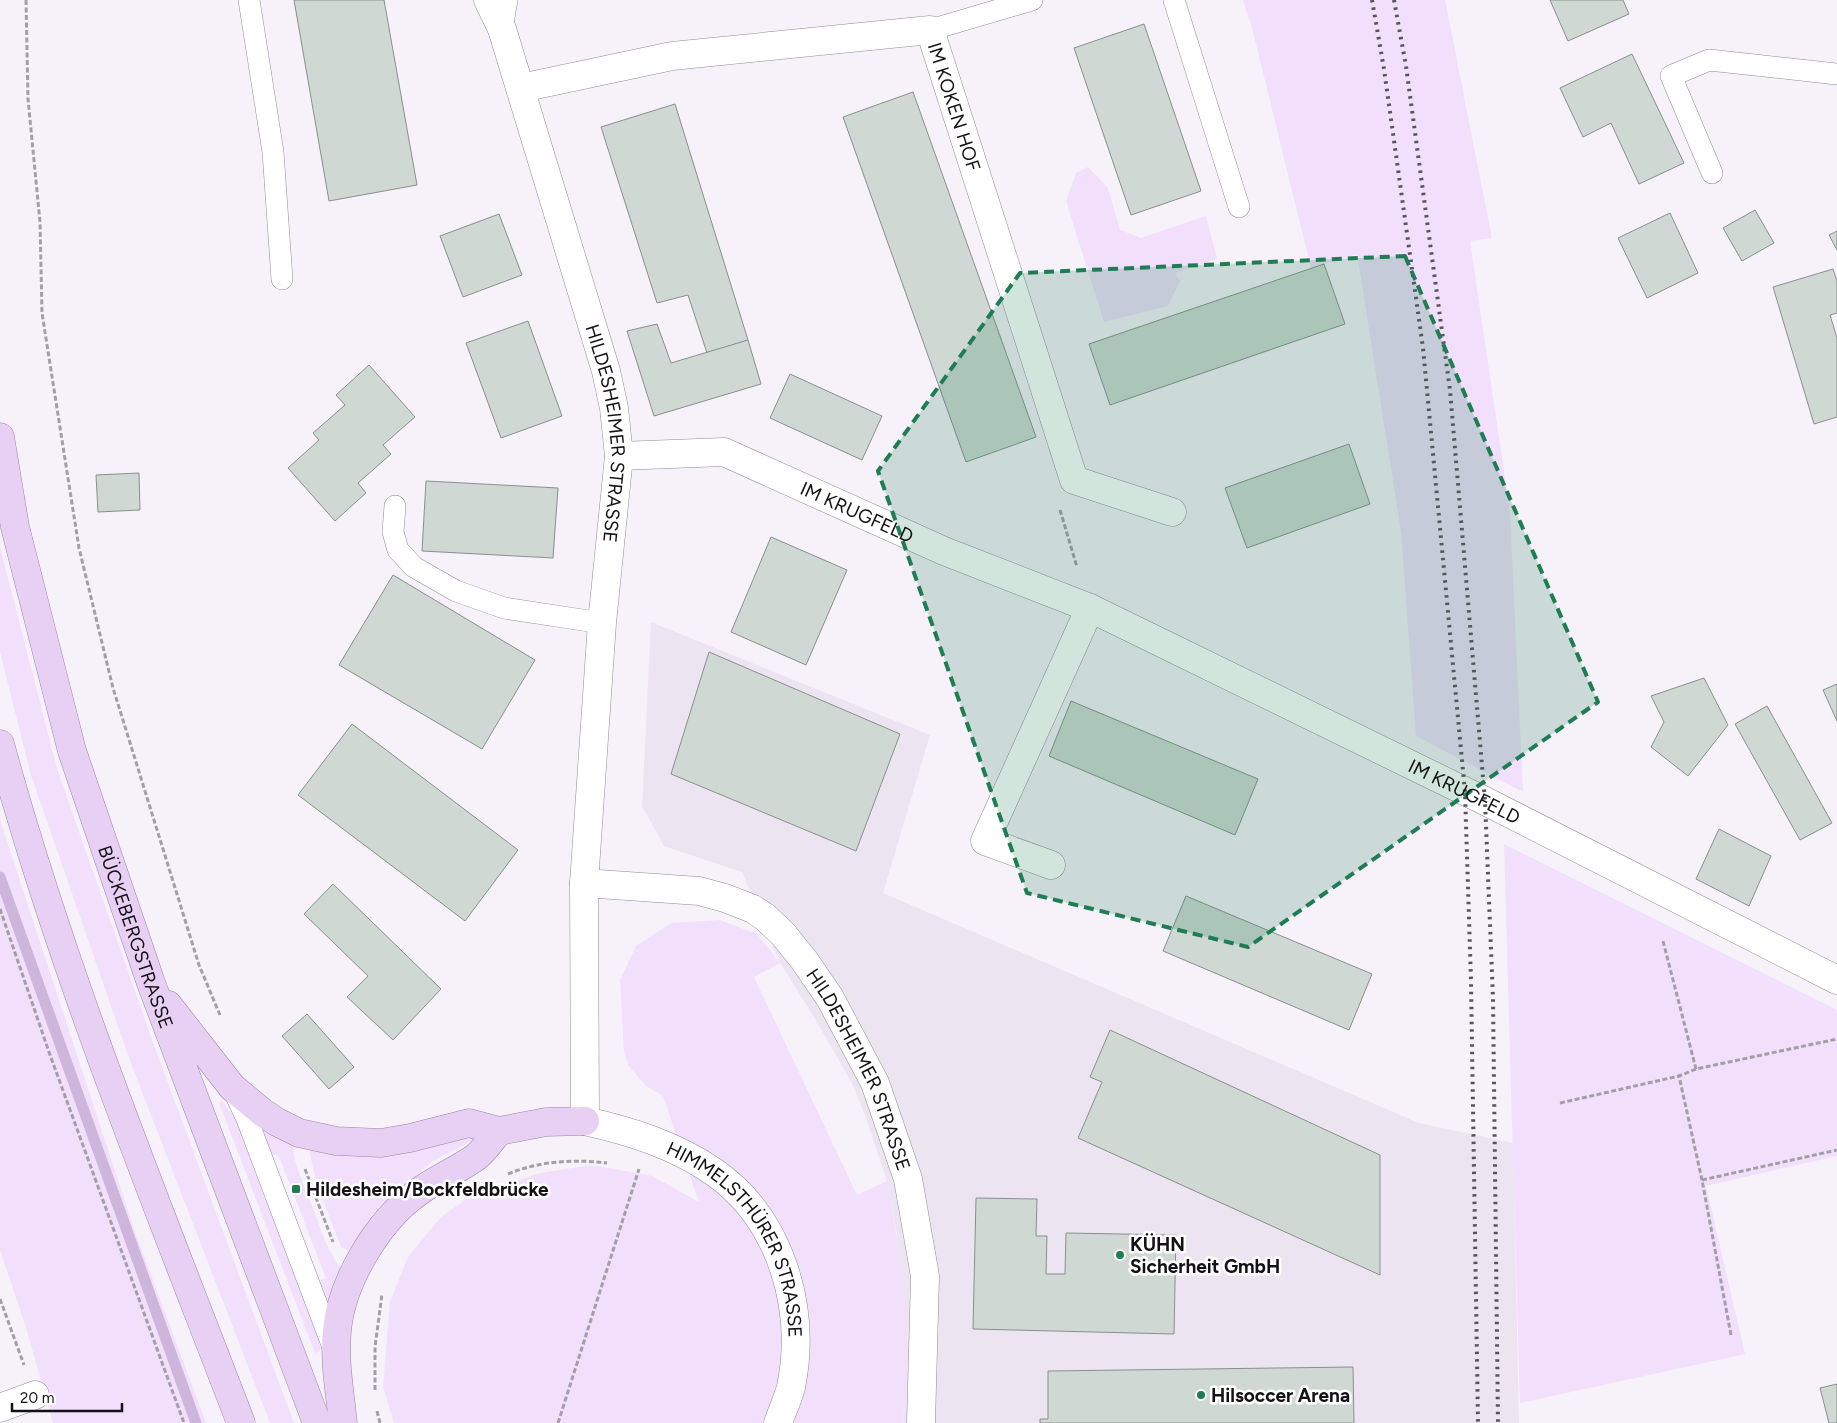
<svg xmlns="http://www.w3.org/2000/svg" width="1837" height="1423" viewBox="0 0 1837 1423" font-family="Figtree,sans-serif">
<rect width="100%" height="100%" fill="#f7f2fa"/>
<polygon fill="#ede4f2" points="651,622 930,735 883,893 1419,1123 1513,1143 1519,1423 903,1423 907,1359 897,1234 887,1181 865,1115 853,1085 814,1017 780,963 742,872 664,846 642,806"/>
<g fill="#f1dffb">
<polygon points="1243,0 1445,0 1492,238 1470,241 1510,512 1523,792 1416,736 1401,532 1357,254 1311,268 1252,28"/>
<polygon points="1088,167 1108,188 1120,230 1141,238 1206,216 1217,259 1175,273 1180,281 1168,306 1104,322 1066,201 1076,173"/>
<polygon points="0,547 57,769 155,1048 294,1423 270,1423 129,1058 31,775 0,652"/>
<polygon points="0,820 135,1232 206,1423 53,1423 25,1324 0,1250"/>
<polygon points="1504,844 1837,1010 1837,1156 1706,1186 1745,1354 1520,1403"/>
<path d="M720 920 757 934 780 963 754 977 857 1195 887 1181C898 1239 907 1298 907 1358 908 1379 904 1401 903 1423H394L383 1387 390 1302 408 1257 441 1217 471 1196 540 1173 592 1165 652 1176 699 1202 663 1096 646 1086 628 1065 624 1051 620 980 636 946 671 923Z"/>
<polygon points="221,1101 224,1103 238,1124 309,1308 320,1345 320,1351 315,1353 219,1103"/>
<path d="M260 1128 293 1145C294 1167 305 1187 313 1208 321 1229 327 1251 341 1268L327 1303 318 1281 326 1278 278 1154 270 1156Z"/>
<polygon points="473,1132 476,1139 433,1161 381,1204 371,1216 349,1251 341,1247 316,1182 309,1149"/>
</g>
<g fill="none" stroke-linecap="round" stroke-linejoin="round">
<polyline stroke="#cdb5db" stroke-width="11" points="0,877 196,1423"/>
</g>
<g fill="#d0d8d3" stroke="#88908b">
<polygon points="294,0 384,0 417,185 329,201"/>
<polygon points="1550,0 1623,0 1629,14 1568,41"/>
<polygon points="1144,24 1201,191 1131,215 1074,48"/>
<polygon points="1632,54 1684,163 1639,184 1611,123 1583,137 1560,88"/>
<polygon points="913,92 1036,437 966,462 843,117"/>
<polygon points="675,104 748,340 707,353 688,295 657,303 601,127"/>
<polygon points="1755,210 1774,243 1742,261 1723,228"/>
<polygon points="1670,213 1698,273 1647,298 1618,238"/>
<polygon points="499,214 522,275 463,297 440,236"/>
<polygon points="1837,231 1837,250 1829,235"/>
<polygon points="1324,264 1345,324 1110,405 1089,344"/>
<polygon points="1833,269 1837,281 1837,313 1830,315 1837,338 1837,417 1814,424 1773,287"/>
<polygon points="528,321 562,416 501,438 466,343"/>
<polygon points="657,324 671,363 748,340 761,384 654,416 627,331"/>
<polygon points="369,365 415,417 383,445 391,454 358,483 366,493 335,521 288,468 319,440 313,433 345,405 336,395"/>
<polygon points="790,374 882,416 862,460 770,418"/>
<polygon points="1349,444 1370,504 1247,548 1225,488"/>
<polygon points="139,473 140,510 98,512 96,475"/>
<polygon points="426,481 558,488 553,558 422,551"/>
<polygon points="771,537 847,570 806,665 731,632"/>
<polygon points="393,575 535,660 482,749 339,665"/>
<polygon points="709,652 900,734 856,851 671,774"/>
<polygon points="1704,678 1728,725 1688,776 1651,747 1664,722 1651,696"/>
<polygon points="1837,684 1837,721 1823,690"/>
<polygon points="1071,701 1258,779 1235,835 1049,756"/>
<polygon points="1767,706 1832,823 1800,840 1735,724"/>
<polygon points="352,724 518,850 465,921 298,795"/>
<polygon points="1719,829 1771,856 1749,906 1696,879"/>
<polygon points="333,884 441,989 393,1040 347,997 368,976 304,914"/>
<polygon points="1186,896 1372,974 1349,1030 1163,951"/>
<polygon points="307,1014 354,1067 329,1089 282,1036"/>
<polygon points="1110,1030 1380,1155 1380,1275 1078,1138 1102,1082 1090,1077"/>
<polygon points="976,1198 1037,1199 1036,1236 1047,1236 1046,1274 1065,1274 1066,1233 1176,1235 1174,1334 973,1329"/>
<polygon points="1353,1367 1354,1423 1040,1423 1040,1419 1048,1419 1048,1371"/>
<polygon points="1837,1384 1837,1423 1829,1423 1820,1388"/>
</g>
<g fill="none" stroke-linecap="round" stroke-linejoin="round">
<defs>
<g id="service">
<polyline points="249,0 273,152 282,279"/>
<polyline points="1174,0 1239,207"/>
<polyline points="502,29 507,0"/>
<polyline points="930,30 1032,0"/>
<polyline points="1712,173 1671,76 1709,60 1837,74"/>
<polyline points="395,506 393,532 398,550 414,567 456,591 504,608 602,623"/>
<polyline points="233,1089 247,1119 334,1350"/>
</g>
<g id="minor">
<path id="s1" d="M488 0 502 29 606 371 614 408 619 456 602 623 584 883 585 1121"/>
<path id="s2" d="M521 88 672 56 930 30 1074 480 1172 512"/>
<path id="s3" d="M619 456 724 452 944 551 1090 608 1485 801 1837 980"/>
<polyline points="1051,865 985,841 1090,608"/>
<path id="s4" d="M584 883 699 891 725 898 753 909 765 917 783 934 804 960 830 998 875 1083 908 1179 925 1276 921 1423"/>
<polyline points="0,1408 35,1395"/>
</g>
<g id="tertiary">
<path id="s5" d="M585 1121C630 1131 675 1145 714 1172 781 1219 807 1308 791 1387 788 1399 782 1411 778 1423"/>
</g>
<g id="trunk">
<path id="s6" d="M0 437 15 527 72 751 151 983 317 1423"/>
<path d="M0 744C63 975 155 1199 241 1423"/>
<polyline points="168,1005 232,1087 262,1112 277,1122 299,1133 336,1141 381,1143 410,1138 469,1123 499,1131 546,1122 585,1121"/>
<path d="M343 1423C340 1393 334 1362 337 1331 341 1282 378 1221 417 1193 436 1179 458 1170 476 1157 485 1150 492 1139 499 1131"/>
</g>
</defs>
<use href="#service" stroke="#918c93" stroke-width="22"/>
<use href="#minor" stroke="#918c93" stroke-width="29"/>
<use href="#tertiary" stroke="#918c93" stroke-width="29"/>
<use href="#trunk" stroke="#9985a4" stroke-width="29"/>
<g stroke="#a39fa6" stroke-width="3" stroke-dasharray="5 2.5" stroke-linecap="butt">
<polyline points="26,0 28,99 40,222 42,313 79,548 113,688 199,965 220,1015"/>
<polyline points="1060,510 1077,567"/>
<polyline points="0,909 49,1052 184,1423"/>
<polyline points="1663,941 1696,1069"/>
<polyline points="1560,1103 1679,1076"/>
<polyline points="305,1169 333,1242"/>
<path d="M508 1174C539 1161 574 1159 607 1163"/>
<polyline points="1702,1180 1837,1150"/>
<polyline points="0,1299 24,1365"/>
<polyline points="1731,1335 1702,1180 1679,1076 1696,1069 1837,1039"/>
<polyline points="375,1390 375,1347 382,1294"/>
<polyline points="377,1411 380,1423"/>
<polyline points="558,1423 639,1169"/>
</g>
<use href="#service" stroke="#fff" stroke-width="21"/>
<use href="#minor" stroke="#fff" stroke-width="28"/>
<use href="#tertiary" stroke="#fff" stroke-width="28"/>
<use href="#trunk" stroke="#e7d0f4" stroke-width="28"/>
<g stroke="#58555a" stroke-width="4" stroke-dasharray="2.5 5" stroke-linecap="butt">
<polyline points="1372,0 1384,69 1423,348 1465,792 1471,981 1478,1423"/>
<polyline points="1394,0 1406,66 1450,390 1485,801 1493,998 1498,1423"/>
</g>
</g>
<path fill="#1f7d54" fill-opacity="0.2" stroke="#1f7d54" stroke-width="4" stroke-dasharray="10 6" stroke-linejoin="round" d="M1405 256 1598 702 1248 947 1027 893 878 471 1020 273Z"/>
<g fill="#1f7d54" stroke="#fff" stroke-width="2">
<rect x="291" y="1184" width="10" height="10" rx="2.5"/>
<circle cx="1120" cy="1255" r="5"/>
<circle cx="1201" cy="1395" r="5"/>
</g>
<g text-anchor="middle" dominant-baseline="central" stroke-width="5" stroke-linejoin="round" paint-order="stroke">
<g font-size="19" fill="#131114" stroke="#fff">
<text stroke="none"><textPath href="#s2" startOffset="494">IM KOKEN HOF</textPath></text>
<text stroke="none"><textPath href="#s1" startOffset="452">HILDESHEIMER STRASSE</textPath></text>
<text stroke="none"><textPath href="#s3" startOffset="251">IM KRUGFELD</textPath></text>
<text stroke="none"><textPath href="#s3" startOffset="920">IM KRUGFELD</textPath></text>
<text stroke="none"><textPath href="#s6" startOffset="519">BÜCKEBERGSTRASSE</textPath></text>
<text stroke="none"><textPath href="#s4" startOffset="368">HILDESHEIMER STRASSE</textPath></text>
<text stroke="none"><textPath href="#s5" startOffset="209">HIMMELSTHÜRER STRASSE</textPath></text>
</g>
<g font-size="19" font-weight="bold" fill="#131114" stroke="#fff" text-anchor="start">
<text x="306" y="1189">Hildesheim/Bockfeldbrücke</text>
<text x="1130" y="1244">KÜHN<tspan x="1130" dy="22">Sicherheit GmbH</tspan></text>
<text x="1211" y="1395">Hilsoccer Arena</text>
</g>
</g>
<path d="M12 1403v8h110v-8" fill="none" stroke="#131114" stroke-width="2.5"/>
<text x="20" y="1403" font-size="15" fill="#131114" stroke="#ffffff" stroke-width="4" paint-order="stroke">20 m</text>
</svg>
